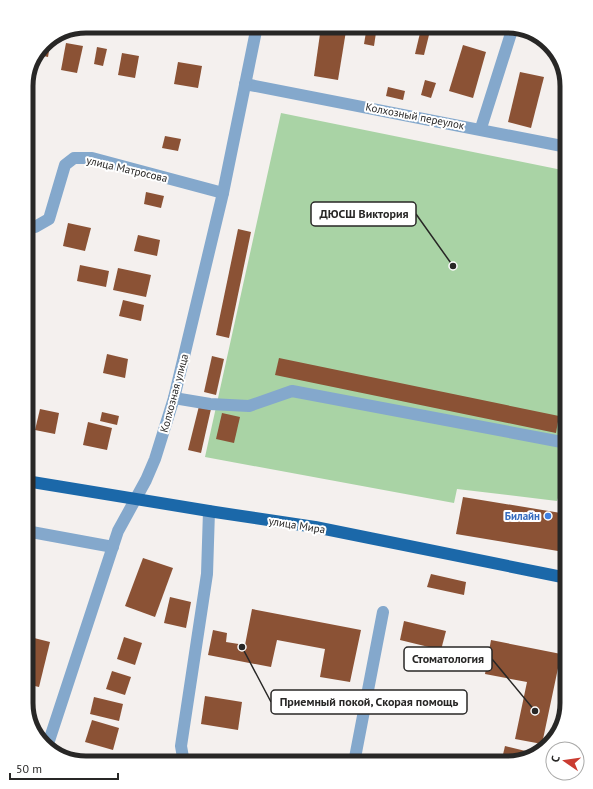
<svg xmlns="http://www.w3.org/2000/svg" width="593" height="789" viewBox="0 0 593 789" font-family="'PT Sans',sans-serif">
<rect width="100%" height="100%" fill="#f4f0ee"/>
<polygon fill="#a9d3a5" points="281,113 567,171 567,471 557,501 457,489 454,503 205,457"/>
<g fill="#8b5235">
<polygon points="367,26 377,26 374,46 364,44"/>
<polygon points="321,27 346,31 338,80 314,76"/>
<polygon points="420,33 429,35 424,55 415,54"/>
<polygon points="51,39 48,57 39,55 46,41"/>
<polygon points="66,43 83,46 77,73 61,70"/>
<polygon points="463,45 486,52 473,98 449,91"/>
<polygon points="97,47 107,49 103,66 94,64"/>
<polygon points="122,53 139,56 135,78 118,75"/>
<polygon points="178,62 202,66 198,88 174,84"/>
<polygon points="520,72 544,77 531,128 508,122"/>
<polygon points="425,80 436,83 431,98 421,95"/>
<polygon points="388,87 405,91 403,100 386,96"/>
<polygon points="165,136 181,139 178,151 162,148"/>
<polygon points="146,192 164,196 161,208 144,204"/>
<polygon points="68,223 91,228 85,251 63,246"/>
<polygon points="238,229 251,232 229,338 216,335"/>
<polygon points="138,235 160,240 157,256 134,251"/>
<polygon points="26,249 29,249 27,262 26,262"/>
<polygon points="80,265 109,271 106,287 77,281"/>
<polygon points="118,268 151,275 146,297 113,290"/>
<polygon points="123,300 144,305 141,321 119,316"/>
<polygon points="107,354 128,359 125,378 103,373"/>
<polygon points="212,356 224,359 216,395 204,392"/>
<polygon points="279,358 559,416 556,433 275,375"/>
<polygon points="199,406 211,409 201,453 188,450"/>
<polygon points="40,409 59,413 55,434 35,430"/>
<polygon points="102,412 119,416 117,425 100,421"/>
<polygon points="222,413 240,417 234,443 216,439"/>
<polygon points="88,422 112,428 107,450 83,445"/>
<polygon points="463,497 567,514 567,544 560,543 558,551 456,534"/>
<polygon points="143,558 173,568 155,617 125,606"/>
<polygon points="431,574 466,582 464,595 427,587"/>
<polygon points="170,597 191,602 186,628 164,623"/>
<polygon points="252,609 361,630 350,682 320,677 325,649 277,640 271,667 208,655 213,630 227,633 226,642 245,645"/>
<polygon points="404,621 446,631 441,650 400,640"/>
<polygon points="26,636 50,642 39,687 26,684"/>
<polygon points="124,637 142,643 135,665 117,659"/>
<polygon points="491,640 561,654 542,744 515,739 527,682 485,674"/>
<polygon points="112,671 131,677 125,695 106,689"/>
<polygon points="205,696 242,702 238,730 201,724"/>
<polygon points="94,697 123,704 119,721 90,714"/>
<polygon points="92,720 119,728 113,750 85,742"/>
<polygon points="505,746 538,754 508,763 501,763"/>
</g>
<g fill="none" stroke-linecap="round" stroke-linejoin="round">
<g stroke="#84a8cc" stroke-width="12">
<polyline points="245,84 567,147"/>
<polyline points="481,128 513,27"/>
<polyline points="26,226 35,227 49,219 65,165 74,158 92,158 223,193"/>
<polyline points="174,398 210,404 249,406 292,391 567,443"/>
<polyline points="26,531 113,547"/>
<polyline points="47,747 118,531 146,480 155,459 174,398 223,193 257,26"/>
<polyline points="184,763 181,746 207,574 209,511"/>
<polyline points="354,763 383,612"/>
</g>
<polyline stroke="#1b68a9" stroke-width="12" points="26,481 215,512 315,527 567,578"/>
</g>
<circle fill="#3f7fe0" stroke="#fff" stroke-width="1.5" cx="548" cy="516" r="4"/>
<g text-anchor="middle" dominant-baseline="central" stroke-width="4" stroke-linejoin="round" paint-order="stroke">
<g font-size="11" fill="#282726" stroke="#fff">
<text transform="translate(415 116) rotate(11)">Колхозный переулок</text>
<text transform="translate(127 169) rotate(13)">улица Матросова</text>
<text transform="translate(174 393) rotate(-75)">Колхозная улица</text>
<text transform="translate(297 525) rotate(9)">улица Мира</text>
</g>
<g font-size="11" font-weight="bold" fill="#366cbe" stroke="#fff" text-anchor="end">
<text x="540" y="516">Билайн</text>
</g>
</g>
<path d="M0 0H593V789H0ZM86 33H507A53 53 0 0 1 560 86V703A53 53 0 0 1 507 756H86A53 53 0 0 1 33 703V86A53 53 0 0 1 86 33Z" fill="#fff" fill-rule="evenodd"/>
<path fill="none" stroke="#282726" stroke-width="5" d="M86 33H507A53 53 0 0 1 560 86V703A53 53 0 0 1 507 756H86A53 53 0 0 1 33 703V86A53 53 0 0 1 86 33Z"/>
<path fill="none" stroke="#282726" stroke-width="1.5" d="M453 266L416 214M535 711L492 659M242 647L271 702"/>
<g fill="#282726" stroke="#fff" stroke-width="1.5">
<circle cx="453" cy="266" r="4"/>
<circle cx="535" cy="711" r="4"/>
<circle cx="242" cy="647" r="4"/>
</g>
<g fill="#fff" stroke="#282726" stroke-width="1.5">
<rect x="311" y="202" width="105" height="24" rx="4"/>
<rect x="404" y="647" width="88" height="24" rx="4"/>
<rect x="271" y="690" width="196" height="24" rx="4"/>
</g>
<g font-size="12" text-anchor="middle" font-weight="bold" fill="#282726">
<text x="364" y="218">ДЮСШ Виктория</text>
<text x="448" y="663">Стоматология</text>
<text x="369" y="706">Приемный покой, Скорая помощь</text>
</g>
<g transform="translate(565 761) rotate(283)"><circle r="19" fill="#ffffff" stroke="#a9a9a8"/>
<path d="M0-3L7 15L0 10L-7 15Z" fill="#ca3c31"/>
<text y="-6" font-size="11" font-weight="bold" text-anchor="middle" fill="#282726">С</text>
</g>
<path d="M10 773v6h108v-6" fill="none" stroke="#282726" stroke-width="2"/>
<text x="16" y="773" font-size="12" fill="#282726" stroke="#ffffff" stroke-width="3" paint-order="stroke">50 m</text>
</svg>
